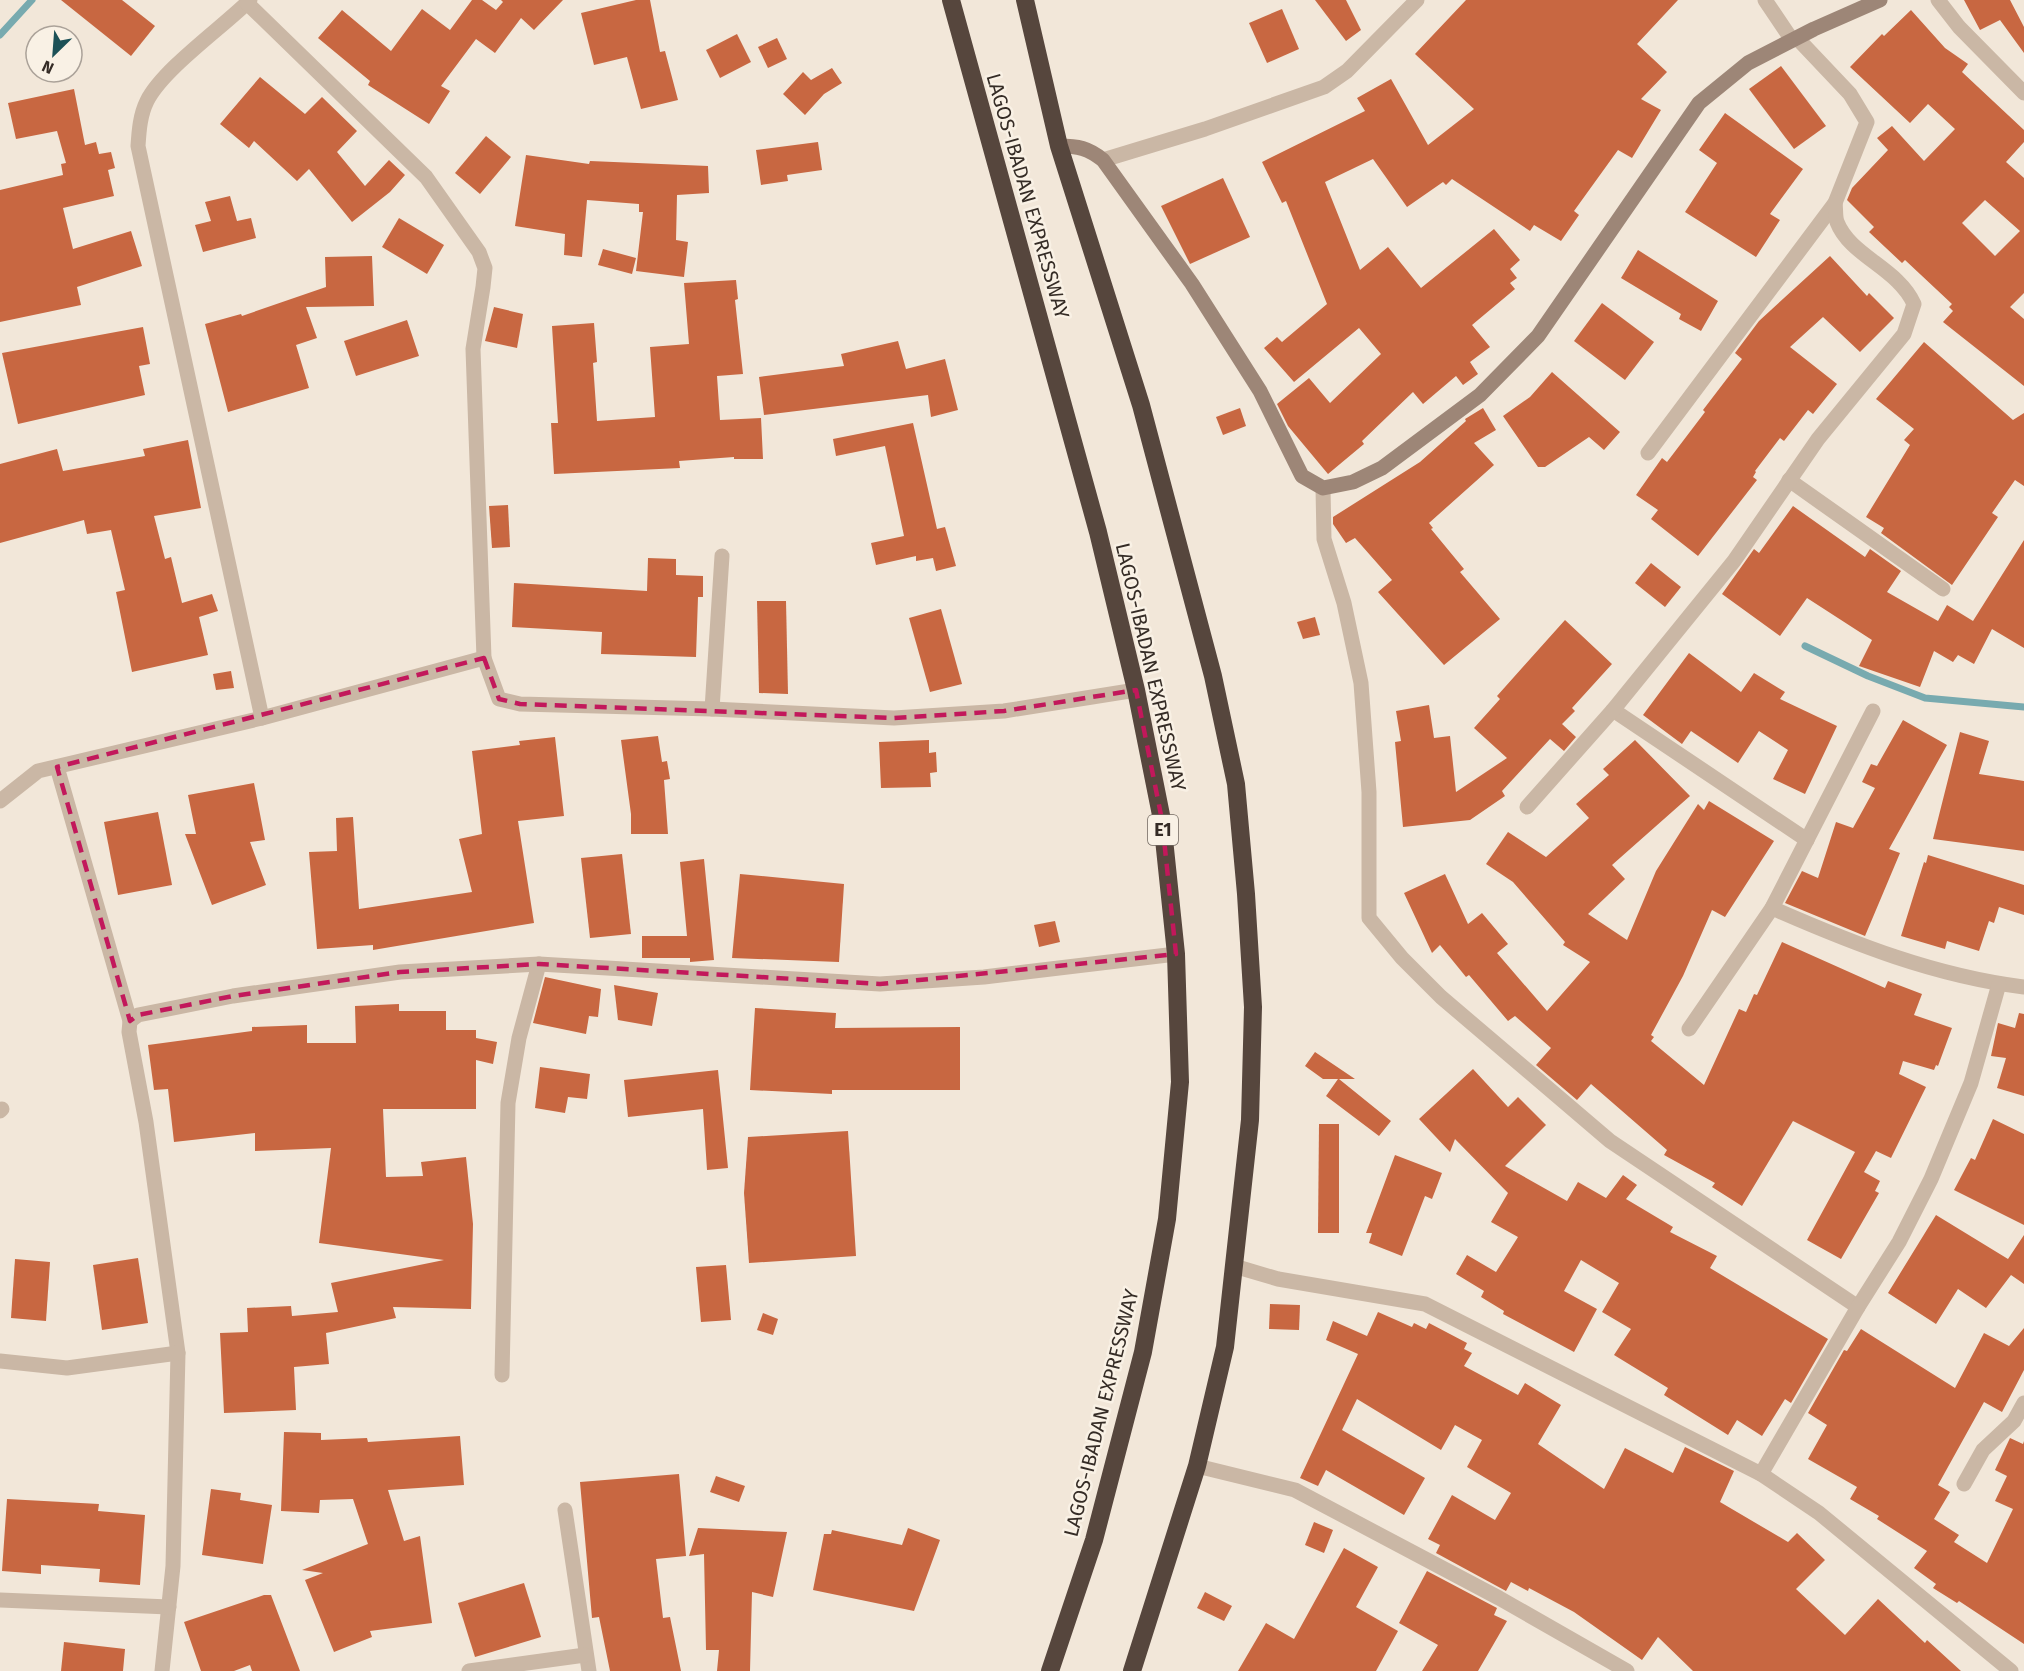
<svg xmlns="http://www.w3.org/2000/svg" width="2024" height="1671" viewBox="0 0 2024 1671" font-family="'Fira Sans',sans-serif">
<rect width="100%" height="100%" fill="#f2e7d9"/>
<g fill="none" stroke-linecap="round" stroke-linejoin="round">
<g stroke="#78aaaf" stroke-width="7">
<polyline points="0,35 32,0"/>
<polyline points="1805,646 1868,676 1925,698 2024,707"/>
</g>
</g>
<g fill="#c86741" fill-rule="evenodd">
<polygon points="61,0 122,0 155,26 131,56"/>
<polygon points="472,0 482,0 496,10 503,2 501,0 563,0 534,30 521,18 495,53 476,39 441,86 450,91 429,124 368,85 370,81 318,38 342,10 391,51 422,9 450,30"/>
<polygon points="636,0 650,0 660,52 665,51 678,100 641,109 627,57 594,65 581,13"/>
<polygon points="1315,0 1346,0 1361,30 1346,41"/>
<polygon points="1466,0 1678,0 1637,44 1667,72 1641,99 1661,110 1632,158 1618,150 1574,211 1579,215 1561,241 1534,225 1530,231 1452,179 1446,185 1443,182 1407,207 1373,159 1325,182 1360,270 1388,247 1421,288 1494,229 1520,260 1510,269 1517,278 1510,283 1515,289 1472,325 1490,347 1470,362 1478,374 1463,385 1456,376 1423,404 1413,392 1362,441 1364,444 1328,474 1288,426 1277,404 1309,378 1330,403 1381,354 1359,328 1294,382 1264,348 1277,337 1282,342 1327,304 1286,201 1282,203 1262,162 1365,111 1357,98 1391,79 1428,145 1474,109 1415,54"/>
<polygon points="1964,0 2010,0 2024,27 2024,53 2000,20 1980,30"/>
<polygon points="1282,9 1299,49 1267,63 1249,23"/>
<path d="M1911 10 1945 48 1968 64 1962 72 2024 130V142L2006 162 2024 178V293L2010 307 2024 319V386L1943 322 1953 311 1949 307 1952 304 1905 260 1902 263 1869 232 1874 227 1847 200 1852 188 1888 150 1877 138 1892 126 1924 161 1955 129 1928 104 1910 123 1850 67 1882 34 1884 36ZM1985 200 2020 231 1995 256 1962 223Z"/>
<polygon points="737,34 751,62 720,78 706,50"/>
<polygon points="777,38 787,59 768,68 758,47"/>
<polygon points="1781,66 1826,126 1794,149 1749,89"/>
<polygon points="832,68 842,83 824,94 805,115 783,94 803,72 811,80"/>
<polygon points="260,77 305,114 322,97 357,131 337,152 365,186 389,160 405,175 390,192 352,222 309,169 297,181 254,141 249,148 220,124"/>
<polygon points="74,89 85,145 96,142 99,154 111,152 115,168 108,170 114,196 63,208 73,249 131,231 142,266 77,287 81,305 0,322 0,190 63,175 61,164 66,163 57,131 16,139 8,103"/>
<polygon points="1725,113 1803,169 1770,214 1780,220 1756,257 1685,212 1717,163 1699,150"/>
<polygon points="486,136 511,157 480,194 455,173"/>
<polygon points="818,142 822,170 787,175 788,181 761,185 756,150"/>
<polygon points="526,155 589,164 590,161 708,166 709,193 677,195 676,240 688,242 684,277 636,271 643,212 639,212 639,204 587,200 582,257 564,255 565,234 515,226"/>
<polygon points="1223,178 1250,237 1190,264 1161,206"/>
<polygon points="230,196 237,221 251,218 256,238 203,252 195,225 211,221 205,202"/>
<polygon points="399,218 444,245 427,274 382,247"/>
<polygon points="603,249 636,258 632,274 598,265"/>
<polygon points="1638,250 1718,301 1701,331 1679,319 1681,314 1621,278"/>
<polygon points="372,256 374,306 306,307 317,338 296,345 309,388 228,412 205,324 241,314 242,316 326,287 325,257"/>
<polygon points="1830,256 1867,296 1869,293 1894,318 1860,352 1823,317 1790,347 1837,384 1813,414 1808,410 1784,441 1780,438 1755,471 1756,472 1753,477 1757,480 1698,556 1651,519 1658,510 1636,495 1662,458 1667,462 1705,412 1703,410 1742,359 1735,353 1759,321"/>
<polygon points="736,280 738,299 735,300 743,374 717,376 720,420 761,418 763,459 734,459 734,457 679,461 680,468 554,474 551,423 558,423 552,326 594,323 597,362 593,363 597,421 655,417 650,347 689,344 684,283"/>
<polygon points="1602,303 1654,342 1625,380 1574,341"/>
<polygon points="494,307 523,314 517,348 485,341"/>
<polygon points="407,320 419,356 356,376 344,341"/>
<polygon points="143,327 150,364 139,366 145,395 18,424 2,353"/>
<polygon points="898,341 906,369 945,359 958,410 931,417 928,395 764,415 759,377 844,366 841,354"/>
<polygon points="1924,342 2013,420 2024,413 2024,486 2015,480 1992,513 1998,517 1952,585 1881,533 1884,528 1866,517 1910,445 1904,440 1914,429 1876,399"/>
<polygon points="1552,372 1620,432 1604,450 1589,437 1545,467 1538,467 1503,416 1530,397"/>
<polygon points="1240,408 1246,426 1223,435 1216,417"/>
<polygon points="1483,408 1496,430 1474,443 1494,465 1429,523 1433,528 1431,529 1464,569 1460,572 1500,619 1444,665 1378,592 1392,580 1355,538 1346,543 1333,524 1333,517 1420,462 1466,421 1465,419"/>
<polygon points="913,423 937,529 945,527 956,566 936,571 933,558 916,561 916,556 876,565 871,543 904,536 885,446 836,456 833,439"/>
<polygon points="188,440 201,508 154,516 165,559 171,557 182,603 212,594 218,611 199,617 208,655 132,672 116,592 125,590 111,530 87,534 84,520 0,543 0,464 57,449 63,471 145,456 143,449"/>
<polygon points="508,505 510,547 492,548 489,506"/>
<polygon points="1793,506 1865,557 1870,549 1901,571 1887,592 1938,621 1947,605 1973,621 2024,540 2024,648 1992,629 1974,664 1958,655 1953,662 1934,651 1920,687 1859,666 1872,640 1807,598 1780,636 1722,594 1754,549 1759,553"/>
<polygon points="648,558 676,559 676,575 703,576 703,597 698,597 696,657 601,654 602,632 512,627 514,583 647,591"/>
<polygon points="1651,563 1681,587 1665,607 1635,583"/>
<polygon points="757,601 786,601 788,694 759,693"/>
<polygon points="941,609 962,684 930,692 909,618"/>
<polygon points="1315,617 1320,635 1303,639 1297,622"/>
<polygon points="1565,620 1612,664 1572,708 1575,711 1562,724 1576,737 1564,751 1550,739 1502,791 1505,796 1470,820 1403,827 1395,742 1401,741 1396,711 1429,705 1434,738 1450,736 1456,792 1507,758 1474,728 1500,699 1497,696"/>
<polygon points="1689,653 1741,692 1754,673 1785,692 1780,699 1837,726 1805,794 1773,779 1788,750 1759,731 1738,763 1691,731 1682,744 1643,715"/>
<polygon points="231,671 234,688 216,690 213,674"/>
<polygon points="1903,720 1947,745 1889,849 1900,853 1865,936 1785,903 1802,871 1818,878 1836,822 1853,828 1875,788 1862,782 1871,764 1877,766"/>
<polygon points="1960,732 1989,741 1979,774 2024,781 2024,851 1933,839"/>
<polygon points="658,736 662,762 667,761 670,779 664,780 668,834 631,834 631,814 621,740"/>
<polygon points="555,737 564,816 518,821 534,923 373,950 373,945 317,949 309,852 337,851 336,818 353,817 359,909 472,892 459,839 482,834 472,751 520,745 519,741"/>
<polygon points="929,740 929,753 936,752 937,772 930,773 931,787 881,788 879,742"/>
<polygon points="1635,740 1690,796 1612,865 1625,879 1588,914 1627,940 1656,871 1698,804 1704,810 1709,801 1774,841 1725,917 1712,910 1683,976 1651,1035 1654,1037 1651,1041 1704,1085 1739,1009 1746,1012 1754,994 1757,995 1782,942 1885,988 1888,981 1922,994 1914,1015 1952,1028 1938,1066 1936,1065 1934,1070 1903,1061 1899,1074 1926,1087 1891,1158 1876,1151 1864,1172 1880,1181 1875,1191 1879,1193 1841,1259 1807,1240 1855,1152 1793,1121 1742,1206 1712,1187 1715,1183 1664,1155 1667,1150 1591,1084 1577,1100 1536,1065 1551,1048 1515,1016 1508,1021 1469,975 1466,977 1440,945 1432,953 1404,893 1445,874 1468,924 1482,913 1508,944 1497,953 1547,1011 1590,962 1563,945 1565,942 1513,882 1486,864 1508,832 1546,857 1589,818 1576,804 1609,775 1603,769"/>
<polygon points="254,783 265,840 250,842 266,885 212,905 185,834 196,834 188,795"/>
<polygon points="158,812 172,885 118,895 104,822"/>
<polygon points="622,854 631,934 590,938 581,858"/>
<polygon points="1928,855 2024,885 2024,915 1999,907 1994,923 1989,921 1979,951 1947,941 1945,949 1901,936 1924,862 1926,863"/>
<polygon points="704,859 714,960 690,962 690,958 642,958 642,936 687,936 680,862"/>
<polygon points="740,874 844,884 839,962 732,958"/>
<polygon points="1055,921 1060,942 1039,947 1034,925"/>
<polygon points="545,977 601,989 598,1017 589,1016 586,1034 533,1023"/>
<polygon points="614,985 658,993 652,1026 618,1020"/>
<polygon points="399,1004 399,1011 446,1011 446,1030 476,1030 476,1038 497,1042 493,1064 476,1060 476,1109 383,1109 386,1177 423,1176 421,1162 466,1157 473,1224 471,1309 393,1307 396,1318 326,1333 329,1364 294,1367 296,1410 224,1413 220,1333 248,1332 247,1308 291,1306 292,1316 338,1312 331,1283 444,1260 319,1243 331,1148 255,1151 255,1133 174,1142 168,1089 154,1090 148,1045 252,1031 252,1027 307,1025 307,1043 356,1043 355,1006"/>
<polygon points="755,1008 836,1013 835,1028 960,1027 960,1090 832,1090 832,1094 750,1090"/>
<polygon points="2019,1013 2024,1014 2024,1096 1997,1088 2006,1058 1991,1056 1998,1023 2015,1028"/>
<polygon points="1315,1052 1355,1079 1339,1079 1391,1121 1379,1136 1326,1096 1338,1079 1323,1079 1305,1066"/>
<polygon points="540,1067 590,1074 587,1099 568,1097 565,1113 535,1108"/>
<polygon points="1473,1069 1508,1107 1518,1097 1546,1125 1505,1166 1567,1201 1578,1182 1606,1198 1623,1175 1637,1185 1626,1199 1673,1227 1670,1232 1717,1256 1710,1268 1828,1339 1791,1403 1785,1399 1762,1436 1737,1420 1728,1435 1664,1395 1668,1388 1614,1355 1631,1329 1602,1312 1619,1283 1581,1260 1564,1291 1597,1309 1574,1352 1503,1314 1504,1311 1481,1297 1484,1291 1456,1274 1467,1255 1496,1272 1518,1237 1491,1222 1508,1193 1455,1139 1450,1152 1419,1119"/>
<polygon points="718,1070 728,1168 707,1170 703,1109 628,1117 624,1080"/>
<polygon points="1993,1119 2024,1134 2024,1225 1954,1190 1971,1158 1975,1160"/>
<polygon points="1319,1124 1339,1124 1339,1233 1318,1233"/>
<polygon points="848,1131 856,1256 749,1263 744,1193 748,1137"/>
<polygon points="1395,1155 1442,1173 1432,1199 1425,1196 1402,1256 1369,1243 1372,1233 1366,1233"/>
<polygon points="1936,1215 2008,1259 2024,1235 2024,1284 2011,1275 1986,1308 1958,1289 1936,1324 1888,1293"/>
<polygon points="138,1258 148,1323 102,1330 93,1265"/>
<polygon points="15,1259 50,1262 46,1321 11,1318"/>
<polygon points="726,1265 731,1320 701,1322 696,1267"/>
<polygon points="1270,1304 1300,1305 1299,1330 1269,1329"/>
<polygon points="1378,1312 1412,1327 1414,1323 1426,1329 1429,1323 1467,1343 1464,1349 1472,1353 1464,1366 1518,1395 1525,1383 1561,1405 1538,1444 1604,1489 1625,1448 1673,1473 1685,1447 1734,1471 1720,1502 1788,1542 1797,1533 1825,1560 1796,1589 1845,1635 1878,1599 1925,1643 1927,1640 1961,1671 1693,1671 1658,1637 1642,1660 1574,1612 1529,1588 1528,1591 1511,1582 1506,1591 1436,1553 1440,1545 1428,1539 1452,1495 1495,1520 1511,1493 1467,1467 1482,1440 1455,1425 1441,1450 1357,1399 1342,1430 1425,1478 1404,1515 1326,1470 1318,1486 1300,1478 1358,1354 1326,1340 1333,1321 1367,1336"/>
<polygon points="763,1313 778,1319 773,1335 757,1330"/>
<polygon points="2024,1328 2024,1370 2002,1412 1984,1402 1938,1485 1950,1492 1934,1519 1959,1535 1954,1542 1987,1563 2013,1509 1995,1501 2007,1476 1995,1470 2010,1438 2023,1444 2024,1441 2024,1644 1959,1601 1957,1603 1933,1588 1936,1584 1914,1568 1927,1551 1877,1519 1879,1516 1850,1499 1857,1487 1808,1459 1827,1425 1808,1413 1844,1350 1847,1351 1861,1329 1955,1388 1984,1333 2009,1346"/>
<polygon points="284,1432 321,1433 321,1440 367,1438 368,1442 460,1436 464,1485 388,1490 404,1541 420,1536 432,1623 370,1631 372,1637 334,1652 305,1580 323,1573 302,1570 368,1544 353,1499 320,1500 319,1513 281,1511"/>
<polygon points="679,1474 686,1556 656,1559 663,1618 670,1617 681,1671 610,1671 599,1617 592,1618 580,1482"/>
<polygon points="716,1476 745,1486 739,1502 710,1492"/>
<polygon points="211,1489 241,1493 240,1500 272,1505 263,1564 202,1555"/>
<polygon points="7,1499 99,1504 98,1511 145,1515 140,1585 99,1582 100,1569 41,1565 41,1574 2,1571"/>
<polygon points="1314,1522 1333,1530 1324,1553 1305,1545"/>
<polygon points="698,1528 787,1532 773,1597 752,1592 750,1671 717,1671 719,1650 706,1650 704,1554 689,1556"/>
<polygon points="908,1528 940,1540 914,1611 813,1590 824,1534 831,1534 832,1530 902,1545"/>
<polygon points="1344,1548 1378,1567 1356,1607 1398,1631 1376,1671 1238,1671 1266,1623 1294,1639"/>
<polygon points="1427,1571 1497,1608 1494,1615 1507,1621 1478,1671 1422,1671 1438,1645 1399,1623"/>
<polygon points="524,1583 541,1637 475,1657 458,1603"/>
<polygon points="1205,1592 1232,1606 1224,1621 1197,1608"/>
<polygon points="264,1595 271,1595 300,1671 252,1671 250,1665 234,1671 201,1671 184,1622"/>
<polygon points="64,1642 125,1649 123,1671 61,1671"/>
</g>
<g fill="none" stroke-linecap="round" stroke-linejoin="round">
<g stroke="#cab7a5" stroke-width="15">
<path d="M250 0C223 27 163 69 147 101 140 115 139 131 138 146L262 718"/>
<polyline points="1765,0 1792,40"/>
<polyline points="1938,0 1959,27 2024,93"/>
<polyline points="247,3 426,177 479,252 485,268 483,287 473,349 484,658 499,699 520,704 712,709 894,718 1004,711 1136,690"/>
<polyline points="1103,160 1205,129 1324,87 1347,71 1417,0"/>
<polyline points="1648,453 1835,203 1867,122 1850,94 1797,38"/>
<polyline points="1789,480 1943,589"/>
<polyline points="1323,488 1324,539 1344,603 1361,683 1369,792 1369,918 1402,958 1441,997 1610,1141 1858,1307"/>
<polyline points="712,709 722,556"/>
<polyline points="1613,710 1807,840"/>
<polyline points="57,767 130,1021 129,1032 146,1122 178,1353 173,1566 162,1671"/>
<polyline points="0,801 38,771 262,718 484,658"/>
<path d="M1527 807 1613 710 1734 561 1818 439 1904 334 1914 304C1898 268 1850 256 1837 222 1835 217 1836 209 1835 203"/>
<path d="M1772 908C1854 944 1935 976 2024 987"/>
<polyline points="130,1021 138,1015 233,996 400,972 539,964 880,984 984,977 1176,954"/>
<polyline points="1689,1029 1772,908 1873,711"/>
<polyline points="0,1111 2,1109"/>
<polyline points="1234,1266 1278,1279 1425,1304 1761,1474 1819,1513 2011,1671"/>
<polyline points="0,1361 67,1368 178,1353"/>
<polyline points="502,1375 508,1103 519,1038 539,964"/>
<polyline points="1197,1466 1295,1490 1499,1598 1627,1671"/>
<polyline points="1761,1474 1858,1307 1899,1242 1931,1179 1971,1083 1999,984"/>
<polyline points="1964,1484 1983,1450 2014,1421 2024,1403"/>
<polyline points="565,1510 589,1671"/>
<polyline points="0,1600 169,1607"/>
<polyline points="469,1671 585,1655"/>
</g>
<path stroke="#9d8677" stroke-width="15" d="M1059 146C1078 146 1088 148 1103 160L1192 284 1260 391 1302 476 1323 488 1353 482 1382 468 1480 395 1538 336 1699 103 1748 63 1814 29 1880 0"/>
<g stroke="#56463d" stroke-width="18">
<polyline points="951,0 1098,532 1136,690 1162,820 1176,954 1180,1082 1167,1219 1143,1352 1094,1540 1050,1671"/>
<polyline points="1025,0 1059,146 1141,405 1213,676 1236,784 1246,894 1253,1007 1250,1120 1225,1347 1197,1466 1132,1671"/>
</g>
</g>
<path fill="none" stroke="#c2185b" stroke-width="4.5" stroke-dasharray="12 8" stroke-linejoin="round" d="M484 658 499 699 520 704 894 718 1004 711 1136 690 1162 820 1176 954 880 984 539 964 400 972 233 996 138 1015 130 1021 57 767Z"/>
<g text-anchor="middle" dominant-baseline="central" stroke-width="5" stroke-linejoin="round" paint-order="stroke">
<rect fill="#f9f1e5" stroke="#70675f" stroke-width="1.5" x="1148" y="815" width="30" height="30" rx="4.5"/>
<g font-size="18" font-weight="bold" fill="#352c26">
<text x="1163" y="830">E1</text>
</g>
<g font-size="20" fill="#352c26" stroke="#f9f1e5">
<text transform="translate(1028 196) rotate(74)">LAGOS-IBADAN EXPRESSWAY</text>
<text transform="translate(1151 667) rotate(77)">LAGOS-IBADAN EXPRESSWAY</text>
<text transform="translate(1101 1413) rotate(-76)">LAGOS-IBADAN EXPRESSWAY</text>
</g>
</g>
<g transform="translate(54 54) rotate(205)"><circle r="28" fill="#f9f1e5" stroke="#aba299" stroke-width="1.5"/>
<path d="M0-4.5L10 22L0 15L-10 22Z" fill="#1c5157"/>
<text y="-9" font-size="16" font-weight="bold" text-anchor="middle" fill="#352c26">N</text>
</g>
</svg>
